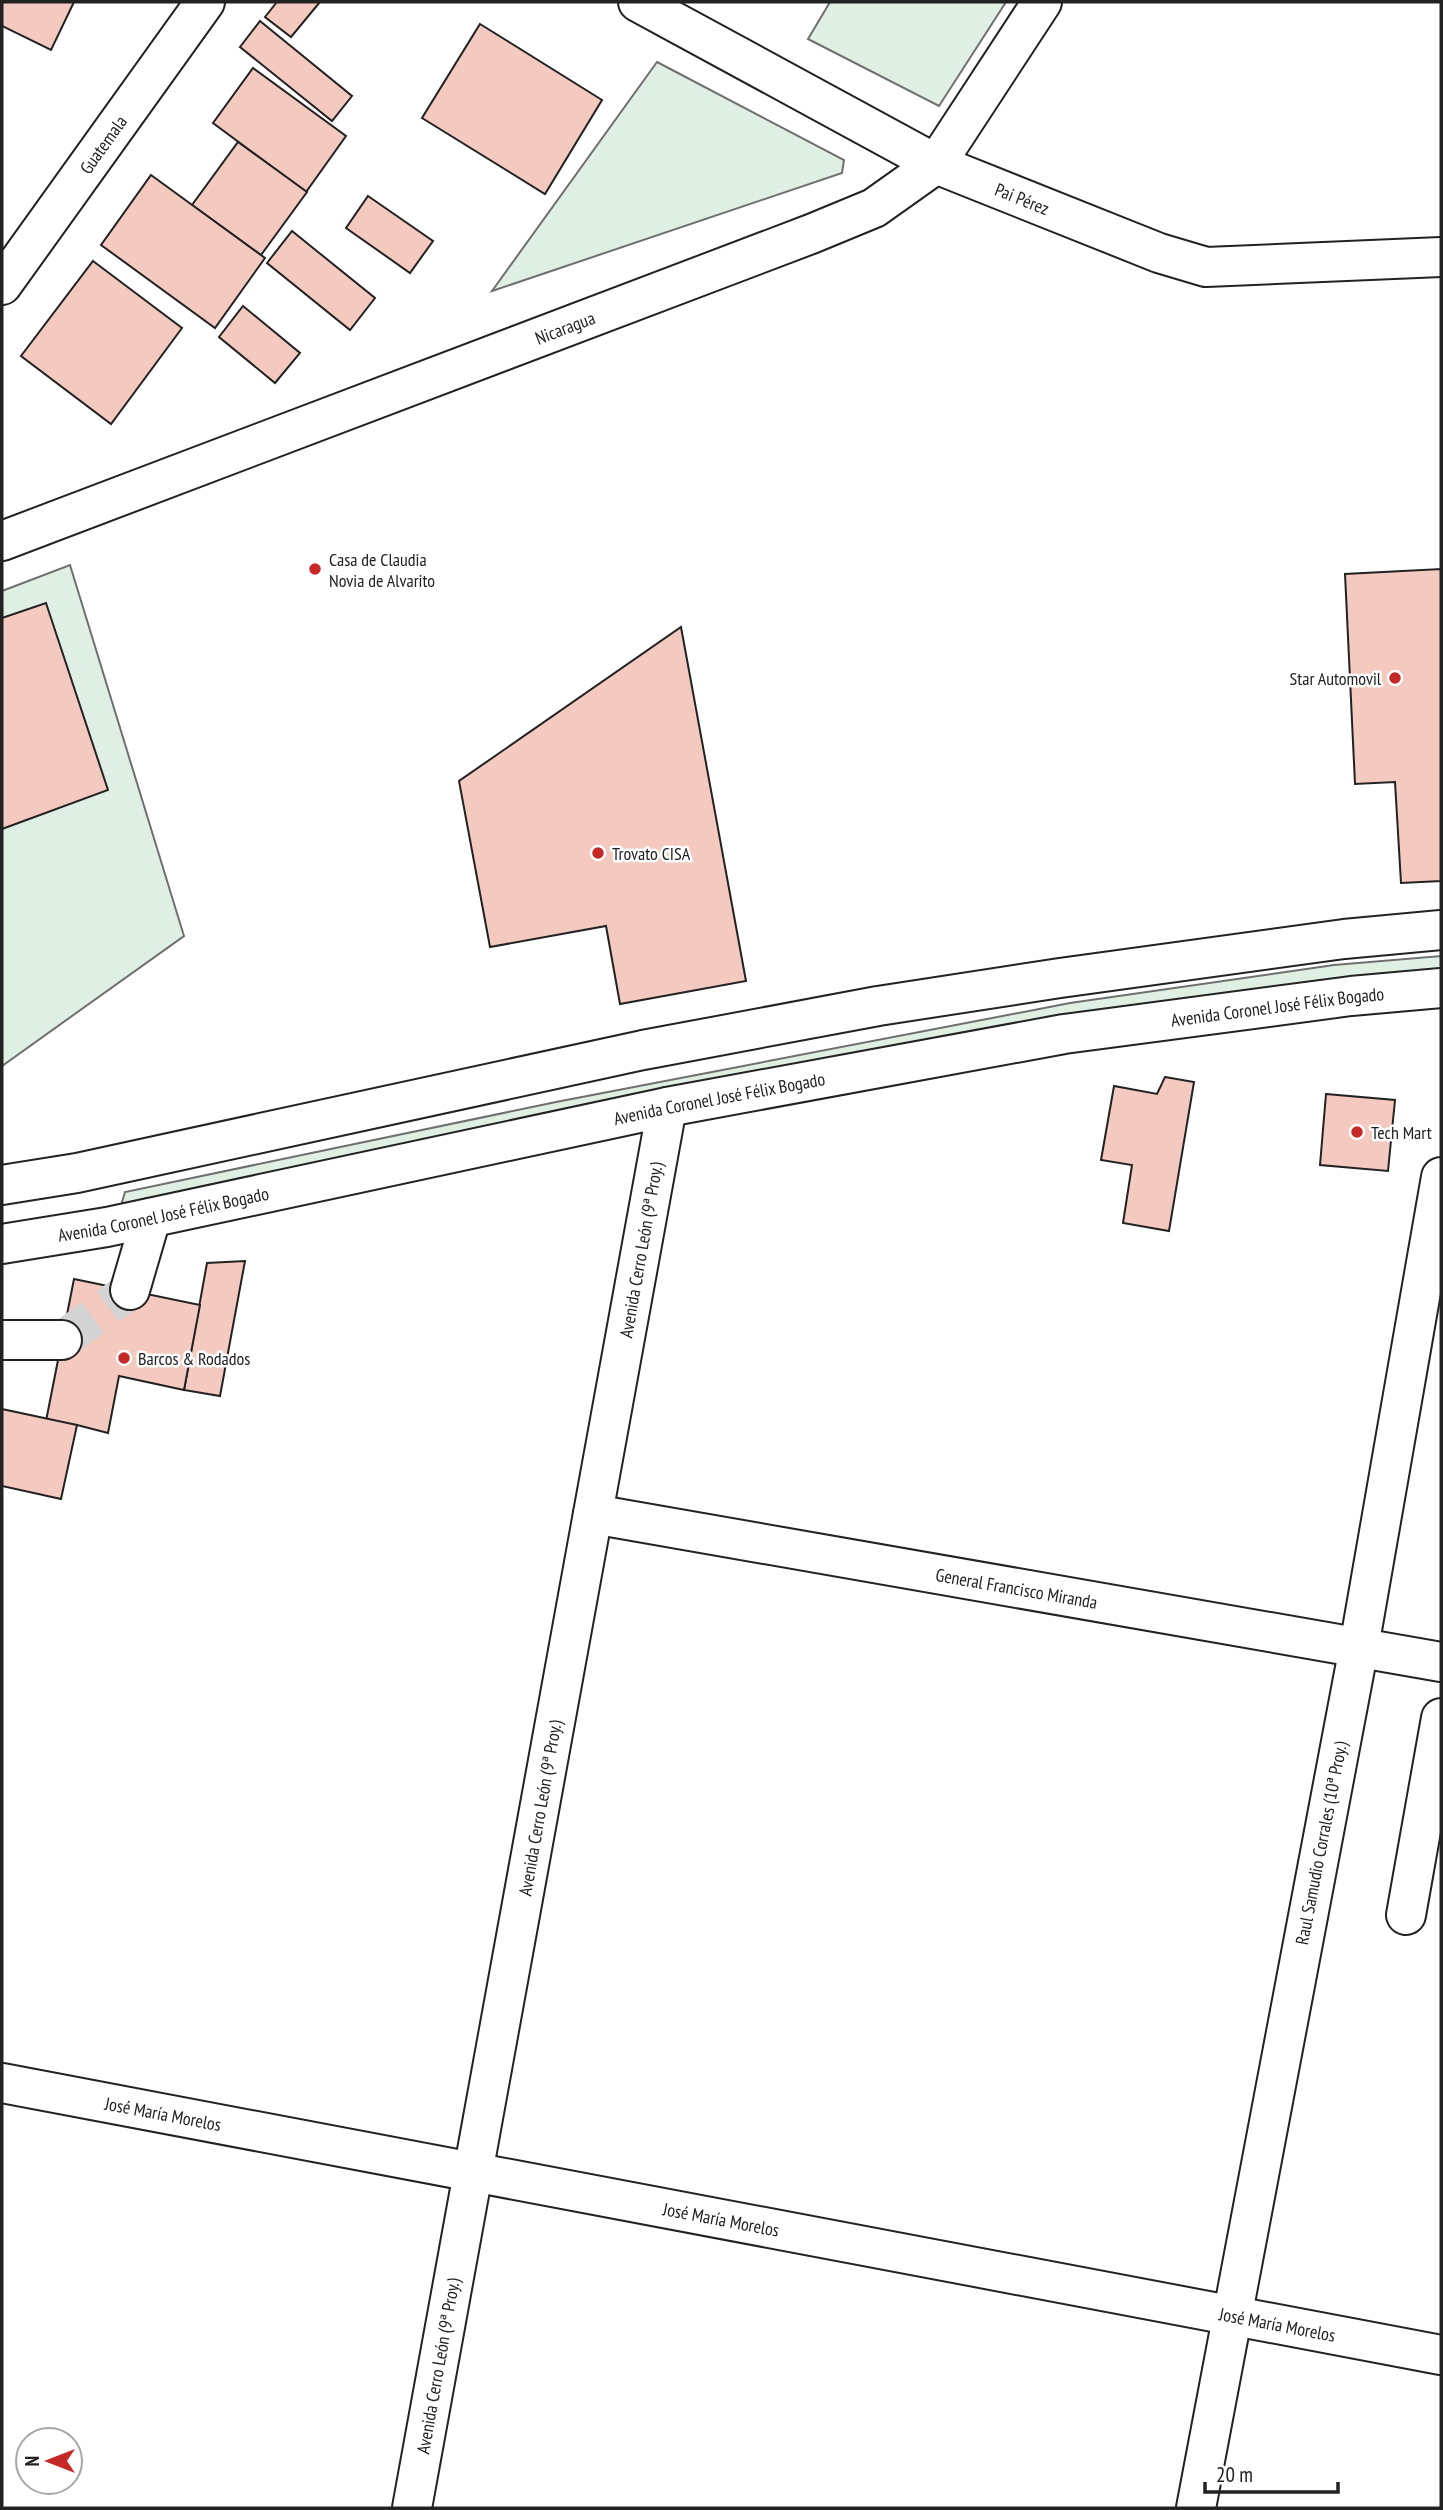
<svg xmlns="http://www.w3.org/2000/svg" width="1443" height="2510" viewBox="0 0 1443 2510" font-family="'PT Sans Narrow',sans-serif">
<rect width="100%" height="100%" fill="#fff"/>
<g fill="#e0efe3" stroke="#6f6f6f" stroke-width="2">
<polygon points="830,2 1006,2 939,106 808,39"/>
<polygon points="657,62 844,160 842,173 492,291"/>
<polygon points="70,565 184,936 2,1066 2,591"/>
<polygon points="1441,956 1441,971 125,1206 122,1202 125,1192 556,1102 1070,1003 1334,965"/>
</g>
<g fill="#f3c9c0" stroke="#222" stroke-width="2">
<polygon points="2,2 74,2 51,50 2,26"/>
<polygon points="277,2 320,2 291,37 265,17"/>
<polygon points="260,21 352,96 332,121 240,47"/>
<polygon points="480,24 602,100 545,194 422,118"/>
<polygon points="253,68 346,136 306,192 213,123"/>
<polygon points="238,142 307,192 261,255 192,205"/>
<polygon points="151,175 265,258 215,328 101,245"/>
<polygon points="368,196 433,241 410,273 346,228"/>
<polygon points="292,231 375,298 350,330 267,263"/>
<polygon points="93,261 182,328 111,424 21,356"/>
<polygon points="243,306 300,353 275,383 219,337"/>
<polygon points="1441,569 1441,881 1401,883 1395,782 1355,784 1345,574"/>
<polygon points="46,603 108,790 2,829 2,618"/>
<polygon points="681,627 746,981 620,1004 606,926 490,947 459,781"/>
<polygon points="1165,1077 1194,1082 1169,1231 1123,1223 1132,1165 1101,1160 1114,1086 1157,1094"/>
<polygon points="1326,1094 1395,1100 1388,1171 1320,1165"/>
<polygon points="245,1261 220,1396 184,1390 207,1263"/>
<polygon points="74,1279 200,1305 184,1390 119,1376 108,1433 77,1425 46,1421"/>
<polygon points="2,1409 77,1425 61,1499 2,1486"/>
</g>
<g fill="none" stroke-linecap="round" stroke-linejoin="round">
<polyline stroke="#d3d3d3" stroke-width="38" stroke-dasharray="38 19" stroke-linecap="butt" points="62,1340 130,1290"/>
<defs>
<g id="minor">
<path id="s1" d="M638 2 936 164 1159 253 1206 267 1441 257"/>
<path id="s2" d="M2 285 205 2"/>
<path id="s3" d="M2 541 811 234 874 208 936 164 1042 2"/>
<polyline points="130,1290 151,1218"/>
<polyline points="2,1340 62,1340"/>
<path id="s4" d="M593 1514 1441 1662"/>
<polyline points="1406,1915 1441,1718"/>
<path id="s5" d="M2 2083 1441 2355"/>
<polyline points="412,2508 667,1107"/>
<polyline points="1196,2508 1359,1647 1441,1177"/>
</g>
<g id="major">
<polyline points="2,1185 77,1173 643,1050 878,1006 1060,978 1344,939 1441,930"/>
<path id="s6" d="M2 1244 107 1227 667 1107 1064 1034 1351 996 1441 988"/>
</g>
</defs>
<use href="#minor" stroke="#222" stroke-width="42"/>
<use href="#major" stroke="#222" stroke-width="42"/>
<use href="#minor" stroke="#fff" stroke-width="38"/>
<use href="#major" stroke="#fff" stroke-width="38"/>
</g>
<g fill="#c62828" stroke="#fff" stroke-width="2.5">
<circle cx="315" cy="569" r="7"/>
<circle cx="1395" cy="678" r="7"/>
<circle cx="598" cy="853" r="7"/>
<circle cx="1357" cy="1132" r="7"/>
<circle cx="124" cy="1358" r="7"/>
</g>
<g text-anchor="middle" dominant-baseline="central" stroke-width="5" stroke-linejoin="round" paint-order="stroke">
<g font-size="18" fill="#222" stroke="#fff">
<text stroke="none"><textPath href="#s2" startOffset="173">Guatemala</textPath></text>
<text stroke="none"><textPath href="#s1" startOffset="432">Pai Pérez</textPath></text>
<text stroke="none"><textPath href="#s3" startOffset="602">Nicaragua</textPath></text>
<text stroke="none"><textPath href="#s6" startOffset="1298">Avenida Coronel José Félix Bogado</textPath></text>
<text stroke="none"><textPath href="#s6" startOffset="732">Avenida Coronel José Félix Bogado</textPath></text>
<text stroke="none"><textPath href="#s6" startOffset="164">Avenida Coronel José Félix Bogado</textPath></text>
<text transform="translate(641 1250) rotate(-80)">Avenida Cerro León (9ª Proy.)</text>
<text stroke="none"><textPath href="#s4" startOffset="430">General Francisco Miranda</textPath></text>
<text transform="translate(540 1808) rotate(-80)">Avenida Cerro León (9ª Proy.)</text>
<text transform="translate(1321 1843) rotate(-79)">Raul Samudio Corrales (10ª Proy.)</text>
<text stroke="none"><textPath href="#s5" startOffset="164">José María Morelos</textPath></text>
<text stroke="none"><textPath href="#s5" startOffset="732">José María Morelos</textPath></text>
<text stroke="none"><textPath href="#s5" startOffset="1298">José María Morelos</textPath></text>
<text transform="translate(438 2366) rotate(-80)">Avenida Cerro León (9ª Proy.)</text>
</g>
<g font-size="18" fill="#222" stroke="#fff" text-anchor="start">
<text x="329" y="559">Casa de Claudia<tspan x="329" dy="21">Novia de Alvarito</tspan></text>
<text x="1381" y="678" text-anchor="end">Star Automovil</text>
<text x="612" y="853">Trovato CISA</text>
<text x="1371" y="1132">Tech Mart</text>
<text x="138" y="1358">Barcos &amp; Rodados</text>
</g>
</g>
<rect width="1443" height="2510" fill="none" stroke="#222222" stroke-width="7"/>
<g transform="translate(49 2461) rotate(270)"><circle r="33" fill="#ffffff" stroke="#a7a7a7" stroke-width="2"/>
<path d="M0-5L12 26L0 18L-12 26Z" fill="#c62828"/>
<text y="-10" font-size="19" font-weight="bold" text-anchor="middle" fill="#222222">N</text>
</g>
<path d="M1205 2482v10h133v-10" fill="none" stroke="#222222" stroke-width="3.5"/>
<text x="1216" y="2482" font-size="21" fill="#222222" stroke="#ffffff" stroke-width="5" paint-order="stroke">20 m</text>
</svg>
